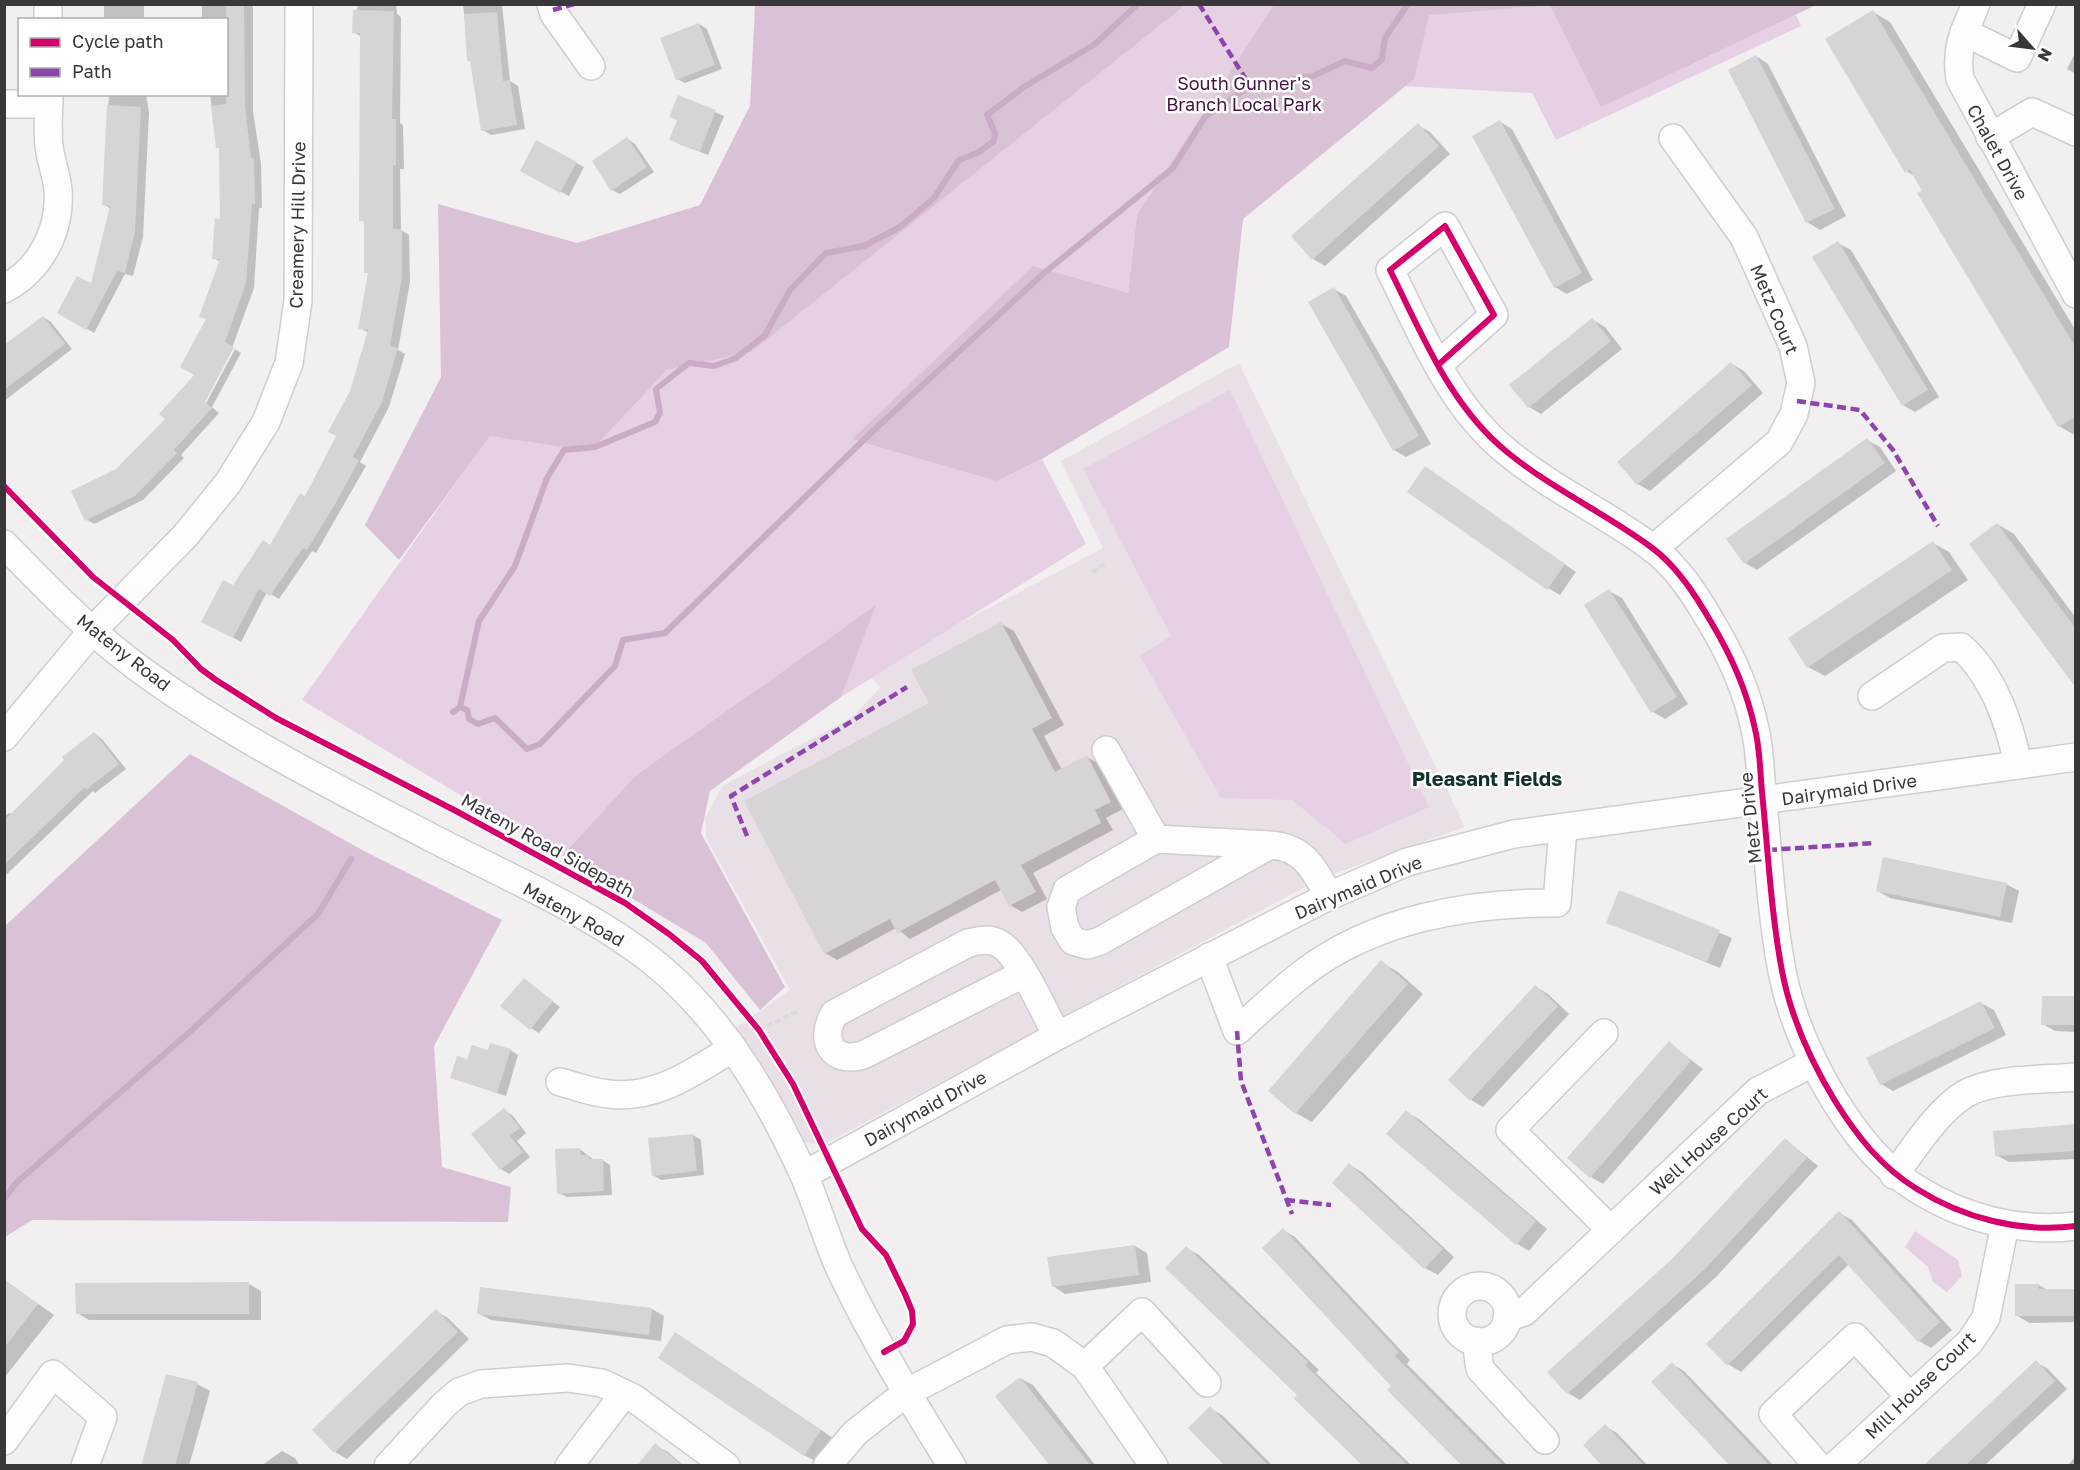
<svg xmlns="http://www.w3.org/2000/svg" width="2080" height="1470" viewBox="0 0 2080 1470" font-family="'Golos Text',sans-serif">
<rect width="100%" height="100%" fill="#f2eff1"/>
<polygon fill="#e8e0e6" points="1239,363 1465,827 1320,879 823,1145 802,1142 731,1031 790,990 706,838 705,818 722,786 851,718 880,688 867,672 1103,548 1061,461"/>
<g fill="#e6d0e3">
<polygon points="1791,4 1801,26 1556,140 1532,93 1402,86 1137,215 1128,293 997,481 1042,459 1086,544 841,697 875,606 635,776 562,856 302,700 490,435 591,451 667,370 751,352 1099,5"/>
<polygon points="1230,390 1429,807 1346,844 1292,800 1221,798 1140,656 1171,636 1083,469"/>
<polygon points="1915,1231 1958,1260 1962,1276 1947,1292 1933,1282 1928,1267 1905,1247"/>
</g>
<g fill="#d9c1d6">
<polygon points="755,5 1185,5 751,352 667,370 591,451 490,436 399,560 365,525 441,377 438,204 577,243 700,205 750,106"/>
<polygon points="1274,5 1816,5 1601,107 1550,5 1429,15 1414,79 1243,219 1229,347 1042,459 997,481 852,439 1033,266 1128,293 1137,215"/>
<polygon points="876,605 841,697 710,791 701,833 785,987 760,1010 706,943 562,856 635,776"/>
<polygon points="190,754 364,851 502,920 434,1046 442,1167 511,1187 508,1222 32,1220 5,1237 5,926"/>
</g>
<g fill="#0003">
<rect x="104" y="4" width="40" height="16"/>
<polygon points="202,4 253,4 253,111 261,164 262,208 259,208 254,288 232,348 200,408 203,409 235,349 241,353 212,407 219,413 181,455 184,458 143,500 94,524 86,519 117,470 167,419 196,375 221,262 213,258 222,220 220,149 217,147 210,94 226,94 226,20 202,20"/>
<polygon points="358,4 396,4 397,14 401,17 400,123 403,125 404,169 400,169 401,230 409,235 410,282 398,350 405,354 389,407 360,462 366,466 316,553 312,551 279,599 267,592 241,642 203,621 270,546 305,498 338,436 369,333 360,328 369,274 366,272 366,223 361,220 362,37 353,32"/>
<polygon points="463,4 502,4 510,81 518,86 525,129 491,135 483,130 472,62 469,61"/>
<polygon points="1873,12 1890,22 2076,331 2076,436 2059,426 1916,177 1906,171"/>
<polygon points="699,24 707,29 722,69 685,83 677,79"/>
<polygon points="2076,51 2076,74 2067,69"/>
<polygon points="1756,56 1768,64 1846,216 1820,230 1807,222"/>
<polygon points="109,94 146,94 149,113 143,237 133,276 125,274 94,333 59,312 92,285 111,209 103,204"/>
<polygon points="679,97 724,116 708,155 679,144"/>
<polygon points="1500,122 1512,129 1593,280 1567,294 1555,287"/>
<polygon points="1418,125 1430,132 1450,154 1325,266 1313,259"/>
<polygon points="628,139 635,144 654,172 620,194 612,190"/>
<polygon points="537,142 584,167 569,196 522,171"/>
<polygon points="1838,243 1851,250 1939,397 1915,412 1903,405"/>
<polygon points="1334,289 1346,296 1431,444 1406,457 1394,450"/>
<polygon points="43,317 51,322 72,349 4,401 4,346"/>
<polygon points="1593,320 1605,327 1622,349 1541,414 1529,407"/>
<polygon points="1732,364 1744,371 1763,393 1650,491 1638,484 1619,462"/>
<polygon points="1867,440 1880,447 1896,471 1757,570 1745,563"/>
<polygon points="1437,476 1576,572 1560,595 1548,588"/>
<polygon points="1997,524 2014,534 2076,618 2076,684"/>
<polygon points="1933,543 1949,552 1968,580 1825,676 1808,667"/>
<polygon points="1609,591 1622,598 1688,704 1665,719 1653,712"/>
<polygon points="1001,624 1014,631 1064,725 1044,736 1062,770 1087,757 1099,764 1123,809 1106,818 1113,830 1033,873 1047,899 1022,912 1010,905 1001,890 910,939 896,928 837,960 825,953 931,704"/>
<polygon points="95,734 102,739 126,769 95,793 93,791 4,877 4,817 9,813 13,815"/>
<polygon points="2006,884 2019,891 2012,923 1890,898 1878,891"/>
<polygon points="1620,892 1732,938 1720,968 1608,922"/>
<polygon points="1381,962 1398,972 1423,994 1312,1122 1296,1113"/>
<polygon points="524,979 560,1007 539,1033 531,1028"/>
<polygon points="1536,987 1548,994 1569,1014 1483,1107 1471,1100"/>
<polygon points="2076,998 2076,1032 2055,1031 2043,1024"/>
<polygon points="1981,1003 1994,1010 2006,1035 1893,1091 1881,1084"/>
<polygon points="1669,1043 1703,1069 1603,1184 1591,1177"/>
<polygon points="510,1050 518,1055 506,1096 452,1078 468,1061 489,1052"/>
<polygon points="504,1110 512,1115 526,1133 517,1141 530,1157 509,1174 501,1169"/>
<polygon points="1406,1112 1419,1119 1547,1229 1529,1251 1516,1243"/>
<polygon points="2076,1126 2076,1159 2009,1162 1996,1155"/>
<polygon points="693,1135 701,1140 704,1175 661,1180 653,1175"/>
<polygon points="1785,1139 1818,1166 1717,1276 1580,1400 1568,1393 1674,1259"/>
<polygon points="580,1149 595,1161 602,1160 610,1165 612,1195 567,1197 559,1193"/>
<polygon points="1350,1165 1362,1172 1454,1257 1438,1275 1425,1268 1334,1183"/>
<polygon points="1839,1213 1852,1220 1952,1330 1931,1348 1919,1341 1849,1264 1741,1372 1728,1364"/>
<polygon points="1283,1230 1295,1237 1410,1360 1407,1364 1508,1466 1464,1466 1393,1386"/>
<polygon points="1135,1246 1147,1253 1151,1282 1065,1294 1053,1286"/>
<polygon points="1186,1248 1199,1255 1319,1370 1316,1373 1412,1466 1365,1466 1299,1395"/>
<polygon points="77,1284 249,1284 261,1291 261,1320 89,1320 77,1313"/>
<polygon points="11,1285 54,1315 4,1378 4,1293"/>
<polygon points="2039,1285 2049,1291 2076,1290 2076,1322 2029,1323 2016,1315"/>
<polygon points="652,1309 664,1316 661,1341 491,1320 478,1313"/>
<polygon points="436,1311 448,1318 469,1339 347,1459 335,1452"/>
<polygon points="688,1341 833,1438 817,1462 804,1455"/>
<polygon points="2036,1362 2048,1369 2067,1389 1984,1466 1925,1466"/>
<polygon points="1672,1364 1684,1371 1774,1466 1732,1466"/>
<polygon points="1020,1378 1033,1385 1096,1466 1052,1466"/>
<polygon points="197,1384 210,1391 189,1466 142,1466"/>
<polygon points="1210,1408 1222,1415 1273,1466 1227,1466"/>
<polygon points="1605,1426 1617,1433 1648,1466 1604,1466"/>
<polygon points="655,1445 668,1452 684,1466 639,1466"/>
<polygon points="282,1451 295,1458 300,1466 261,1466"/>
<polygon points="2076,1456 2076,1466 2067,1466"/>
</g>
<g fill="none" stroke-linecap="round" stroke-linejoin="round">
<g stroke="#c9acc6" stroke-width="6">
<polyline points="460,707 467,710 469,719 478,724 495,718 527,749 540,744 615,666 623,640 665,633 873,431 1044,273 1173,168 1205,117 1250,86 1313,76 1345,61 1372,68 1382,59 1385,38 1408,4"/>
<polyline points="453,712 460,707 479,621 515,566 547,478 564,450 595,447 655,422 660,413 656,389 689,363 714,366 736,358 765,335 790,290 826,253 864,246 900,227 934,198 959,160 979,152 994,141 995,133 987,115 1024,87 1095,44 1138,4"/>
<polyline points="4,1199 16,1183 193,1029 318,914 351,859"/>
</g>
</g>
<g fill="#d6d4d6">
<polygon points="226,4 244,4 245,106 251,158 254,158 255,204 252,204 246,283 225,342 234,347 205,402 212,408 174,450 177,453 135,496 85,521 71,491 116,469 165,419 159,414 194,375 180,367 206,319 199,317 220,259 212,259 215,218 220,219 219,148 216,148 211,106 226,104"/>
<polygon points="353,10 394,11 392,119 396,119 396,165 393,165 393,229 402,229 402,277 390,346 398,348 382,402 353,457 359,460 337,501 307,550 303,548 270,596 259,589 233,638 201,622 223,580 233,585 263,540 270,545 300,493 305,496 336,436 328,432 350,391 368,330 358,329 368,273 364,273 364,221 359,221 360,33 352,33"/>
<polygon points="1873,10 2076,348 2076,417 2058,427 1917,193 1922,191 1910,170 1905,173 1825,39"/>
<polygon points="497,12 503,81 510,80 517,125 481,131 470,61 467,61 464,14"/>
<polygon points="699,23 715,65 676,80 660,38"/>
<polygon points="1756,55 1835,209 1806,223 1728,70"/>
<polygon points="678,95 716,110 700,152 669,140 677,120 669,117"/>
<polygon points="107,105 141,107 135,231 125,273 117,271 86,330 57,313 77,276 91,283 110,206 102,205"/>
<polygon points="1500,120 1582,273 1554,288 1472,136"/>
<polygon points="1418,123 1439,146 1312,260 1291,236"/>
<polygon points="627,137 647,167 611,191 592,161"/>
<polygon points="536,140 577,162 560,193 520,171"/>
<polygon points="1838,241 1928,390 1902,406 1812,257"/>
<polygon points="1334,287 1419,436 1393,451 1308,302"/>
<polygon points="43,316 65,344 4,390 4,345"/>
<polygon points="1592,318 1611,341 1528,408 1509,385"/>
<polygon points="1731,362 1752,385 1637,485 1617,462"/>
<polygon points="1867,438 1885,463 1744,564 1726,539"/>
<polygon points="1425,466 1565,564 1547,590 1407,492"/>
<polygon points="1997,523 2076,629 2076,688 1969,544"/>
<polygon points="1933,541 1952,570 1807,668 1788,638"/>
<polygon points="1609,589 1677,697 1651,713 1584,605"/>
<polygon points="1001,622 1052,718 1032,729 1055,772 1087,755 1111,802 1095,810 1101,823 1021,865 1036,892 1009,906 995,880 897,933 890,919 824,954 744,801 929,703 911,670"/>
<polygon points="94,732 119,764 86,790 85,787 4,865 4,821 64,760 62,757"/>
<polygon points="1883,857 2007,883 2000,917 1876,891"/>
<polygon points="1619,890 1720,930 1707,962 1606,923"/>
<polygon points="1381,960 1408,984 1295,1114 1268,1091"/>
<polygon points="524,978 553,1001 530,1030 500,1006"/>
<polygon points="1535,985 1558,1006 1470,1101 1448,1080"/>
<polygon points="2042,996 2076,996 2076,1025 2041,1025"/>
<polygon points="1981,1001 1995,1028 1880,1085 1866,1058"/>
<polygon points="1669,1041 1691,1061 1590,1178 1567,1158"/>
<polygon points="490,1043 511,1049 497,1093 450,1078 457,1056 467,1059 472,1045 488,1050"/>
<polygon points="504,1108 520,1128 510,1136 523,1152 500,1170 471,1134"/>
<polygon points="1406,1110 1536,1221 1516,1245 1386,1134"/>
<polygon points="2076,1124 2076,1151 1995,1156 1993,1131"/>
<polygon points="693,1134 697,1171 652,1176 648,1138"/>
<polygon points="1785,1138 1807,1158 1705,1269 1567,1394 1547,1372 1673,1258"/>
<polygon points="580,1148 581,1155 588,1155 589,1159 603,1159 604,1191 557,1194 555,1149"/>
<polygon points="1349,1163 1443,1249 1424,1269 1332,1183"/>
<polygon points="1839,1211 1940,1322 1918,1342 1839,1255 1727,1366 1706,1344"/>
<polygon points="1283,1228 1399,1352 1395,1356 1504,1466 1462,1466 1387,1390 1391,1386 1262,1248"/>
<polygon points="1135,1245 1139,1275 1052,1287 1047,1257"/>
<polygon points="1186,1246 1308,1362 1305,1365 1409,1466 1363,1466 1294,1399 1297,1395 1165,1268"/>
<polygon points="4,1279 38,1304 4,1348"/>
<polygon points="249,1282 249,1314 76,1314 75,1283"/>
<polygon points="2015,1284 2039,1284 2039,1289 2076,1289 2076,1316 2015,1316"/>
<polygon points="480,1287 652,1308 649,1335 477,1314"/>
<polygon points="436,1309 458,1332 334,1453 312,1430"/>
<polygon points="675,1332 821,1430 804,1456 658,1358"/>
<polygon points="2036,1360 2055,1381 1965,1466 1923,1466"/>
<polygon points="1672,1362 1770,1466 1730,1466 1651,1382"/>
<polygon points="166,1374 198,1382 175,1466 141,1466"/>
<polygon points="1020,1377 1091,1466 1050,1466 995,1396"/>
<polygon points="1210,1406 1269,1466 1225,1466 1188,1428"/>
<polygon points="1605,1424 1645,1466 1602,1466 1583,1445"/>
<polygon points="655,1443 683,1466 637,1466"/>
</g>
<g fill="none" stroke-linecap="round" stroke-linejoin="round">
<defs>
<g id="minor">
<polyline points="48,4 48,20"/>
<polyline points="551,4 554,14 591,66"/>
<path d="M1976 4C1964 32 1955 48 1960 79L2076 294"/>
<polyline points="1964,32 2017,58 2042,4"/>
<polyline points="4,104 49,104"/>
<polyline points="1990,137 2032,112 2076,132"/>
<path d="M4 289C40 270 61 231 58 190 57 175 50 160 49 145 47 128 49 111 49 94"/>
<path d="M1438 365 1494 315 1445 226 1390 270C1422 334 1450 406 1507 452 1552 489 1605 513 1651 547 1677 566 1696 596 1711 622 1731 655 1747 691 1755 729 1760 749 1760 771 1762 792 1768 851 1771 913 1782 971 1791 1018 1810 1060 1835 1101 1857 1136 1881 1167 1917 1189 1963 1218 2020 1233 2076 1226"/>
<path d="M4 544C47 588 91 634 141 670 230 735 334 787 432 838 507 877 601 916 664 971 726 1025 769 1099 803 1173 817 1204 826 1238 840 1269 872 1337 912 1402 952 1466"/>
<polyline points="1653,549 1779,442 1794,414 1801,383 1793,346 1744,237 1673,138"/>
<path d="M1872 696 1943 648 1961 647C1993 675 2010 724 2018 765"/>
<polyline points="4,737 93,630 185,536 228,483 266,422 289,363 298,301 299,4"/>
<polyline points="1106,750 1156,839"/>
<path d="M1270 845 1100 941 1087 945 1073 941 1065 928 1061 907 1067 890 1156 839 1270 845C1304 847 1314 869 1329 896"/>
<path d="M1209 957 1237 1031C1258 1012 1279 992 1302 974 1373 919 1469 902 1557 903L1563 828"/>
<path d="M1023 974 863 1055C832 1064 819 1041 834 1014L968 943C979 940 990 938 1000 944 1020 955 1045 1014 1057 1036"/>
<polyline points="1604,1033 1510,1130 1611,1230"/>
<path d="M560 1082C576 1086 593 1093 609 1094 656 1100 695 1071 733 1048"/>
<polyline points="804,1175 1057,1036 1329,896 1407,862 1514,834 2076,757"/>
<path d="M1894 1175C1915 1148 1935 1113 1965 1094 1992 1078 2044 1080 2076 1077"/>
<circle cx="1480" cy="1314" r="28"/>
<polyline points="1507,1318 1524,1312 1758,1091 1812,1063"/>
<polyline points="1476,1341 1480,1369 1545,1440"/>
<polyline points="1085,1366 1142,1312 1207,1383"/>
<polyline points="4,1441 53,1374 103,1417 85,1466"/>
<polyline points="388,1466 444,1405 459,1392 481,1384 568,1378 602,1383 635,1399 726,1466"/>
<polyline points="569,1466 624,1394"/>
<polyline points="827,1466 855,1433 906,1393 1007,1340 1032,1337 1053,1343 1085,1366 1154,1466"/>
<polyline points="1818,1466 1773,1414 1855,1337 1910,1397"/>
<polyline points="1835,1466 1970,1342 1986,1318 2005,1225"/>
</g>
</defs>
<use href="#minor" stroke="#cfcdce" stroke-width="30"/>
<g stroke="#dadada" stroke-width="4" stroke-dasharray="6 3" stroke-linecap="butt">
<polyline points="1092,572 1107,563"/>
<polyline points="759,1030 798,1011"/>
</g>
<use href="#minor" stroke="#fdfdfd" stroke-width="27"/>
<g stroke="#8e44ad" stroke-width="4.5" stroke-dasharray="9 4.5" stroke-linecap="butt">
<polyline points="1199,4 1250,86"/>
<polyline points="553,10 574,4"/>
<polyline points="1797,401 1860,410 1893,450 1938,526"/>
<polyline points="747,836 731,796 907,687"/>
<polyline points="1768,850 1875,843"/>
<polyline points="1237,1031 1241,1081 1292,1214"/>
<polyline points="1286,1200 1331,1205"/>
</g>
<defs>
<g id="cycleway">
<path d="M1438 365 1494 315 1445 226 1390 270C1422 334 1450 406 1507 452 1552 489 1605 513 1651 547 1677 566 1696 596 1711 622 1731 655 1747 691 1755 729 1760 749 1760 771 1762 792 1768 851 1771 913 1782 971 1791 1018 1810 1060 1835 1101 1857 1136 1881 1167 1917 1189 1963 1218 2020 1233 2076 1226"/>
<polyline points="4,486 93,577 173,640 201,669 216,680 276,718 456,811 625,903 669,934 702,961 759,1030 793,1084 862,1229 886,1255 905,1294 912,1311 913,1324 904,1341 884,1352"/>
</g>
</defs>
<use href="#cycleway" stroke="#fff" stroke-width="10"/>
<use href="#cycleway" stroke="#d6006c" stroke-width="6"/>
</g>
<g text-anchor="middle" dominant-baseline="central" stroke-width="5" stroke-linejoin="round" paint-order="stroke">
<g font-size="18" fill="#451241" stroke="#fff">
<text x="1244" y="83">South Gunner's<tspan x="1244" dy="21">Branch Local Park</tspan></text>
</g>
<g font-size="18" fill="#393739" stroke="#fff">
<text transform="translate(1998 152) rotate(61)">Chalet Drive</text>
<text transform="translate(297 225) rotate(-89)">Creamery Hill Drive</text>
<text transform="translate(1775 309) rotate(67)">Metz Court</text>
<text transform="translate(124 652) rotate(38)">Mateny Road</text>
<text transform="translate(1849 789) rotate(-8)">Dairymaid Drive</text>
<text transform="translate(1750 818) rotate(-96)">Metz Drive</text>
<text transform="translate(548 845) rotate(29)">Mateny Road Sidepath</text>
<text transform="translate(1358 887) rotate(-23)">Dairymaid Drive</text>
<text transform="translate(574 914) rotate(29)">Mateny Road</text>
<text transform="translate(925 1108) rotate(-29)">Dairymaid Drive</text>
<text transform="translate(1708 1141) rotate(-42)">Well House Court</text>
<text transform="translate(1920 1385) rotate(-44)">Mill House Court</text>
</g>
<g font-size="20" font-weight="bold" fill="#12322d" stroke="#fff">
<text x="1487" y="778">Pleasant Fields</text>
</g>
</g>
<rect width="2080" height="1470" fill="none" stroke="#393739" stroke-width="12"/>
<rect x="18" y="18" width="210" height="78" fill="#ffffff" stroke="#b0afb0" stroke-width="1.5"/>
<rect x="30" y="38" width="30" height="9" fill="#d6006c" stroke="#b0afb0" stroke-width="1.5"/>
<text x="72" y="48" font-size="18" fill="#393739">Cycle path</text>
<rect x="30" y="68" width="30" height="9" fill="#8e44ad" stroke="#b0afb0" stroke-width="1.5"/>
<text x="72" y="78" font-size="18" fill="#393739">Path</text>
<g transform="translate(2032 48) rotate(118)" stroke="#ffffff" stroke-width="4.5" paint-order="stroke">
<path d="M0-4.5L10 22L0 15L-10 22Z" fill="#393739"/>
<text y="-9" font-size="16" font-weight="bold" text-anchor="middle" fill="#393739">N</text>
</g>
</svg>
